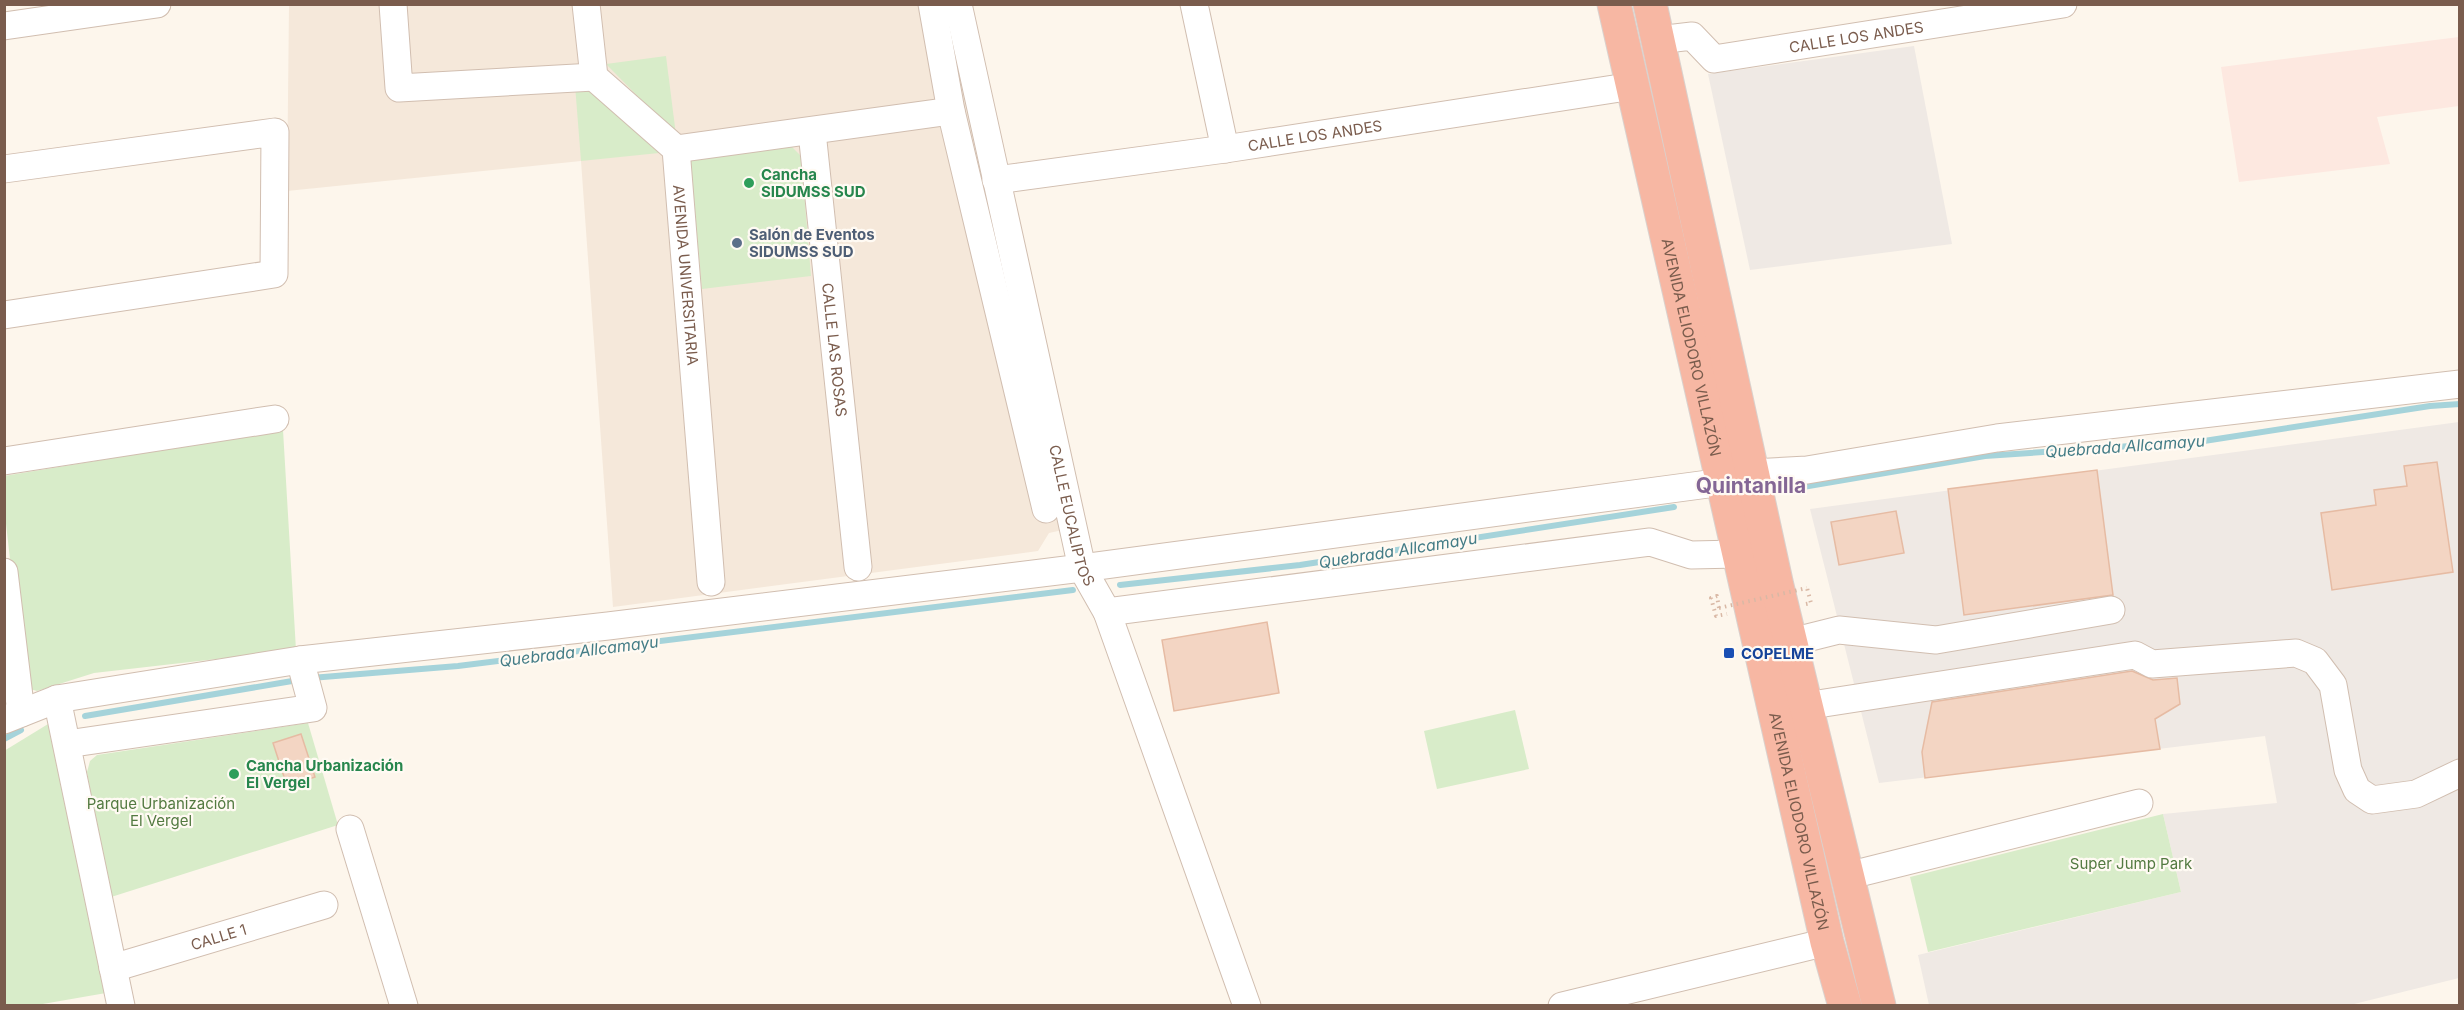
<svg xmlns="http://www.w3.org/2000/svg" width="2464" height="1010" viewBox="0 0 2464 1010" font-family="Inter,sans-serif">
<rect width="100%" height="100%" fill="#fdf6ec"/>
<polygon fill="#f5e8da" points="289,5 949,5 1067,529 1049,533 1038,551 613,607 581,161 287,191"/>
<polygon fill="#fde8e0" points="2459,37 2459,106 2377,117 2390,164 2239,182 2221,67"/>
<g fill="#efe9e4">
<polygon points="1914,46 1952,244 1750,270 1708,74"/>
<polygon points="2459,422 2459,978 2346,1006 1929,1005 1918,955 2181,892 2163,814 2277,803 2265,736 1879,783 1810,509"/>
</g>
<g fill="#d8ecc9">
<polygon points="666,56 676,135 606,64"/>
<polygon points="575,85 587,88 659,153 581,161"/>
<polygon points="790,145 801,156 811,276 702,289 690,159"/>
<polygon points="283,430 296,650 94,673 37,691 30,689 24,682 5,515 4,476"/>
<polygon points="1515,710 1529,769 1437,789 1424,731"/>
<polygon points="53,721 106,993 37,1005 5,1005 4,751"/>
<polygon points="308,723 338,825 108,898 87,772 90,761 97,755"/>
<polygon points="2163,814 2181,892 1928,952 1910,877"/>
</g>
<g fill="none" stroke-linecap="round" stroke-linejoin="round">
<g stroke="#a5d3da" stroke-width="6">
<polyline points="1791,489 1985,456 2204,441 2430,406 2460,404"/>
<polyline points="1120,585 1300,565 1674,507"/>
<polyline points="311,678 458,666 1073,590"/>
<polyline points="85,716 298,680"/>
<polyline points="4,739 21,730"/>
</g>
</g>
<g fill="#f3d5c3" stroke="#e6bba3" stroke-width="1.5">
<polygon points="2437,462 2453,572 2332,590 2321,513 2376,505 2374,490 2407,486 2404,466"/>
<polygon points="2097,470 2113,595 1964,615 1948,489"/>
<polygon points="1896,511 1904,553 1839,565 1831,522"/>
<polygon points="1267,622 1279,693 1174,711 1162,640"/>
<polygon points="2132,671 2153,680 2177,678 2180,704 2155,719 2160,749 1925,778 1922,752 1932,702"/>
<polygon points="301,734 315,777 287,786 273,743"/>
</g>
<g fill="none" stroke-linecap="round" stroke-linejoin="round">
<defs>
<g id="minor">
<polyline points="393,4 399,88 594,77"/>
<path id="s1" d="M586 4 594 77 676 149 711 582"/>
<polyline points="932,4 951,111 1046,509"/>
<path id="s2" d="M958 4 1082 568 1107 612 1247 1006"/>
<polyline points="1194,4 1225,149"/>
<polyline points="4,26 157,4"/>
<path id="s3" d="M1658 40 1692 36 1714 59 2063 4"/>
<path id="s4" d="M812 132 858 567"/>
<polyline points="676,149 951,111"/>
<polyline points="4,169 275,132 274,274 4,315"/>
<path id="s5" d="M996 180 1225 149 1633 86"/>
<polyline points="4,461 275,419"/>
<polyline points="1752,473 1807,470 1997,438 2460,384"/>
<polyline points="4,572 21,713"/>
<polyline points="1107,612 1650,542 1691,555 1738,554"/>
<polyline points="1791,642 1839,630 1936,640 2111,610"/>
<polyline points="57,699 121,1006"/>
<polyline points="1805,706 2135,655 2152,664 2296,653 2315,661 2333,685 2348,770 2357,790 2372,800 2416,794 2460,773"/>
<polyline points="4,720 57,699 300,660 608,626 1082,568 1723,482"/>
<polyline points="67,744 313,708 300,660"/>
<polyline points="350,829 404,1006"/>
<polyline points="1847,876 2139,803"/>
<path id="s6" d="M113 968 324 905"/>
<polyline points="1562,1006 1827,942"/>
</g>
<g id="highway">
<path id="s7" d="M1614 4 1827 942 1845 1006"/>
<polyline points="1650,4 1777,586 1879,1006"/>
</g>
</defs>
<use href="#minor" stroke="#d1beb0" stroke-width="29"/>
<use href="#highway" stroke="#dad1cd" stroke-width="35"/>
<g stroke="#d9b8a5" stroke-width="4" stroke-dasharray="1.5 4.5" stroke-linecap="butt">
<polyline points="1806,604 1811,603 1807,588"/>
<polyline points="1719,608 1717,596 1711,598 1716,616 1727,614"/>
</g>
<use href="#minor" stroke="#fff" stroke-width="27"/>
<use href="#highway" stroke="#f7b7a3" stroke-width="33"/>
<polyline stroke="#d9b8a5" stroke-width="4" stroke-dasharray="1.5 4.5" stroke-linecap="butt" points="1719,608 1807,588"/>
</g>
<g fill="#2e9e5b" stroke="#fffaf3" stroke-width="2">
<circle cx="749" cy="183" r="6"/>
<circle cx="234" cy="774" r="6"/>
</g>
<circle fill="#5c6f8a" stroke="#fffaf3" stroke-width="2" cx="737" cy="243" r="6"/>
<rect fill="#1a4fb4" stroke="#fffaf3" stroke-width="2" x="1723" y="647" width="12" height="12" rx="3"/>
<g text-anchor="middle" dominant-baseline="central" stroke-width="4.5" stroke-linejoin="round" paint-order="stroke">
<g font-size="15" fill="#7a5c4d" stroke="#fffaf3">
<text stroke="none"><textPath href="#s3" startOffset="210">CALLE LOS ANDES</textPath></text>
<text stroke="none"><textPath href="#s5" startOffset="322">CALLE LOS ANDES</textPath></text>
<text stroke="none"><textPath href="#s1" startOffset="309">AVENIDA UNIVERSITARIA</textPath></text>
<text stroke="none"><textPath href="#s7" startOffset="352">AVENIDA ELIODORO VILLAZÓN</textPath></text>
<text stroke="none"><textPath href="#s4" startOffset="219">CALLE LAS ROSAS</textPath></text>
<text stroke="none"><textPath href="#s2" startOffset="524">CALLE EUCALIPTOS</textPath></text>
<text stroke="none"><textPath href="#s7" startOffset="838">AVENIDA ELIODORO VILLAZÓN</textPath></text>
<text stroke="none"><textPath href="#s6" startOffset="110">CALLE 1</textPath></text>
</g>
<g font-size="15" font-weight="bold" fill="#27864d" stroke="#fffaf3" text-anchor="start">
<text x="761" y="174">Cancha<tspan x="761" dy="17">SIDUMSS SUD</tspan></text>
<text x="246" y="765">Cancha Urbanización<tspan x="246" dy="17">El Vergel</tspan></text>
</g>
<g font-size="15" font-weight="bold" fill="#4e5e75" stroke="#fffaf3" text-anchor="start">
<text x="749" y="234">Salón de Eventos<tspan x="749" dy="17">SIDUMSS SUD</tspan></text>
</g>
<g font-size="15" font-weight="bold" fill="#164399" stroke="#fffaf3" text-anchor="start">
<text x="1741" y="653">COPELME</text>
</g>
<g font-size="15" fill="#537a41" stroke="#fffaf3">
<text x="161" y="803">Parque Urbanización<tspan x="161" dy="17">El Vergel</tspan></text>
<text x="2131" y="863">Super Jump Park</text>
</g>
<g font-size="16" font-style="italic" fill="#437c86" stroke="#fffaf3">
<text transform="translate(2125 446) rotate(-4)">Quebrada Allcamayu</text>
<text transform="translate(1398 550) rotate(-9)">Quebrada Allcamayu</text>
<text transform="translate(579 651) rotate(-7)">Quebrada Allcamayu</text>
</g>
<g font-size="21" font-weight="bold" fill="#846695" stroke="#fffaf3">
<text x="1751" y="485">Quintanilla</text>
</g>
</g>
<rect width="2464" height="1010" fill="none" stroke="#7a5c4d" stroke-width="12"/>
</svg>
